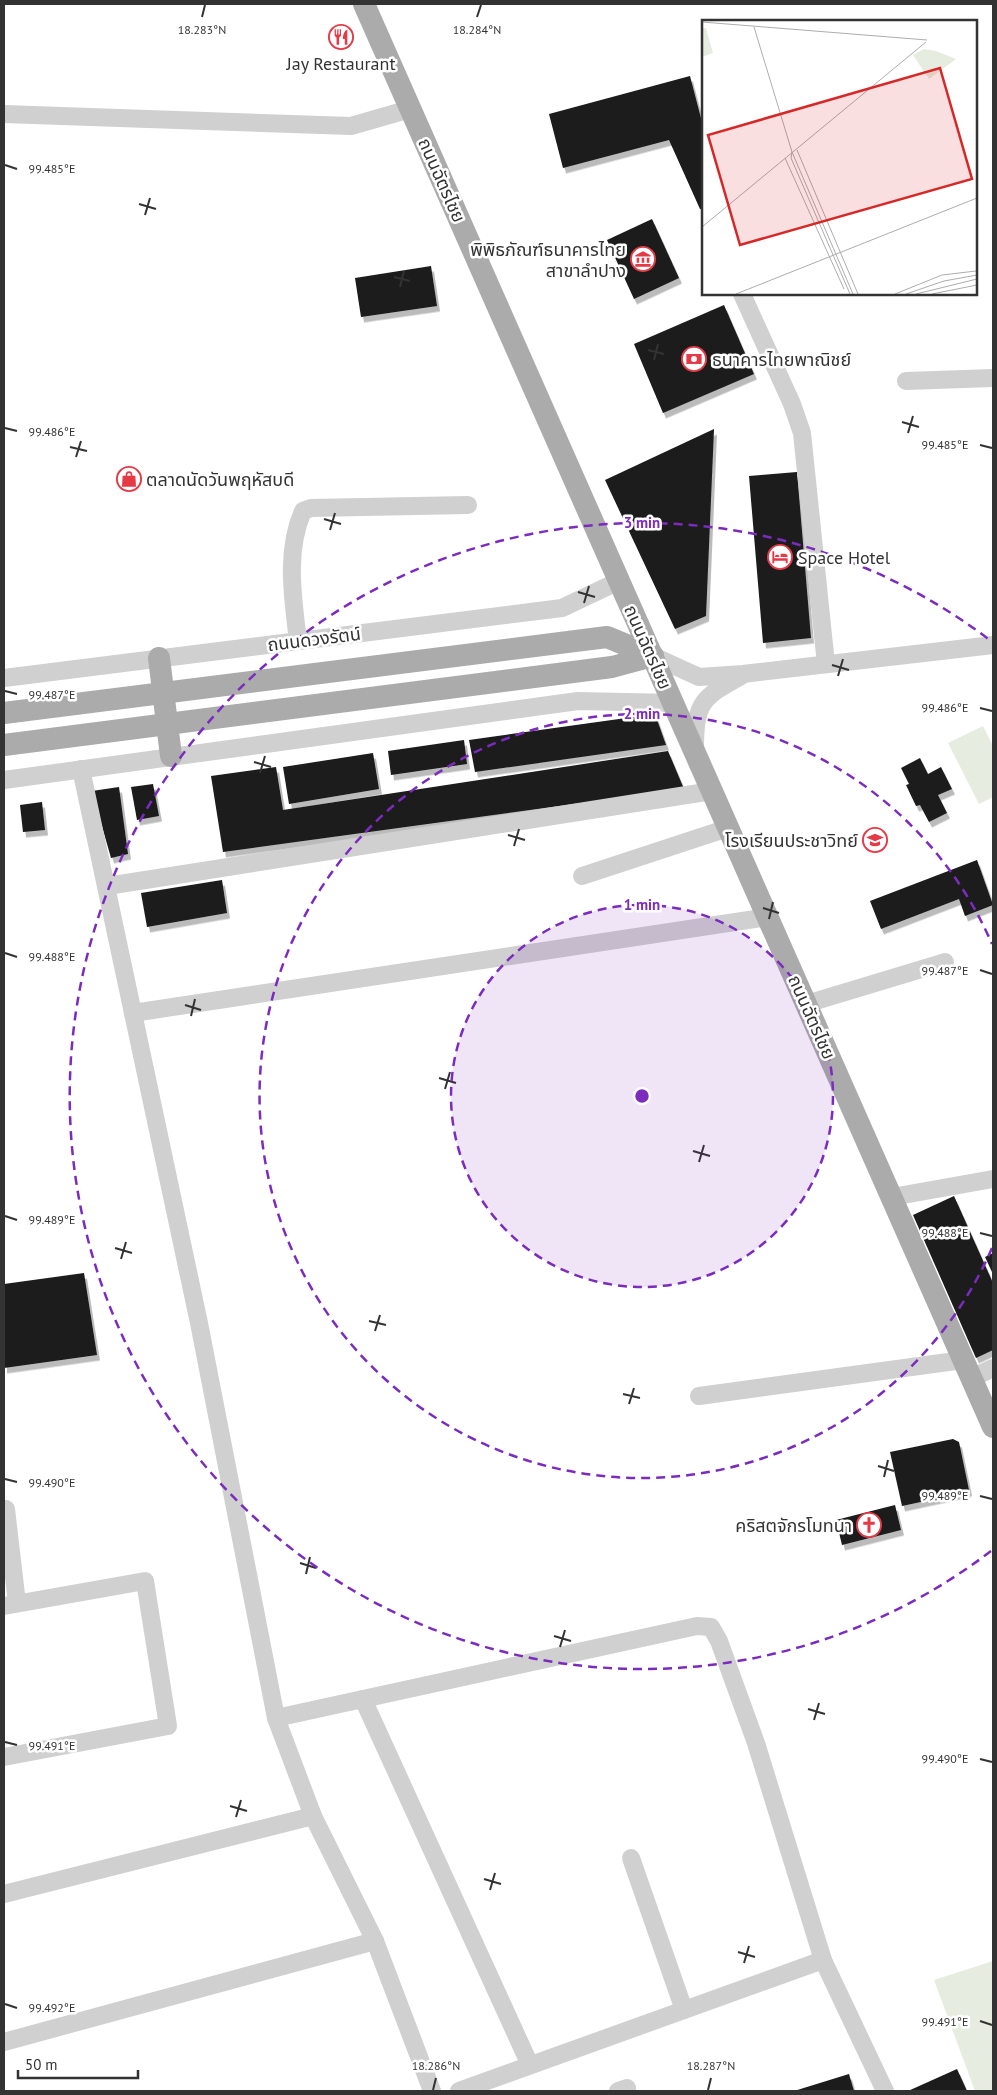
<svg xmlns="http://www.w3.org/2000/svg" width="997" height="2095" viewBox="0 0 997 2095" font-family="'PT Sans','Noto Sans Thai',sans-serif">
<defs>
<filter id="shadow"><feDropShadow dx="3" dy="5.5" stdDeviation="0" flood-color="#0004"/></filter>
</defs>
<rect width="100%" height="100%" fill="#fff"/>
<g fill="#e6ecdf">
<polygon points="983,726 993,746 993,797 979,804 948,743"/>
<polygon points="993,1961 993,2091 975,2091 934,1980"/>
</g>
<g fill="#1a1a1a" filter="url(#shadow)">
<polygon points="690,76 703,126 703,209 700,209 669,140 563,168 549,114"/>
<polygon points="652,219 679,278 634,299 607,240"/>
<polygon points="431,266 437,306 361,317 355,278"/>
<polygon points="724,305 754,374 663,413 634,344"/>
<polygon points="714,429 706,616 675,629 605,480"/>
<polygon points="797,472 811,638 763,643 749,476"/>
<polygon points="655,714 666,745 475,772 469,740"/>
<polygon points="464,740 467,764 391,775 388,751"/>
<polygon points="668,751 684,789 223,852 211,776 276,767 283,810"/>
<polygon points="373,753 379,789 289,804 283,767"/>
<polygon points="920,758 928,774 941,767 952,789 938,795 947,813 929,822 920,805 916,806 906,785 909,784 901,768"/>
<polygon points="153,784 159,816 137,820 131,787"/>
<polygon points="119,787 128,854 111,858 92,791"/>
<polygon points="42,802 45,830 23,832 20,805"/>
<polygon points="977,860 993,905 965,916 959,899 881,929 870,901"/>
<polygon points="222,880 227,913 147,927 141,893"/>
<polygon points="954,1196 993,1283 993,1350 976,1358 913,1215"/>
<polygon points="993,1253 993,1274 985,1257"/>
<polygon points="84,1273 97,1355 4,1368 4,1284"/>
<polygon points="953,1439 959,1442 969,1490 967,1492 902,1506 890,1452"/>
<polygon points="895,1505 901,1530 842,1545 836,1520"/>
<polygon points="957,2069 967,2091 908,2091"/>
<polygon points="849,2074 854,2091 794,2091"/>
</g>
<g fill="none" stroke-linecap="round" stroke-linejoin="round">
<g stroke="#d0d0d0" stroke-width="18">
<polyline points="4,114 351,126 410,109"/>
<polyline points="742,294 792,404 802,433 826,664"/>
<polyline points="906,381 993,378"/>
<path d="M298 641C293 598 285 552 303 511L311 508 468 505"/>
<polyline points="653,656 699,677 743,674 993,645"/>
<polyline points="4,678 562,608 619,581"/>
<path d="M695 748C695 702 703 697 741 676"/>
<polyline points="81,769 199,1323 276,1718 313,1816 375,1941 432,2091"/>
<polyline points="4,780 578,701 674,703"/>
<polyline points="582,876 728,828"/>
<polyline points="107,886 712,791"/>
<polyline points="806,1004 945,962"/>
<polyline points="133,1013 768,917"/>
<polyline points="892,1197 993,1179"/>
<polyline points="972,1378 993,1368"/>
<polyline points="699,1396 963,1360"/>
<polyline points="6,1509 17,1603"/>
<polyline points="4,1606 145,1581 168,1726 4,1757"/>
<polyline points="363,1699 530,2065"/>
<polyline points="276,1718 697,1626 711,1627 719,1641 756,1743 823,1960 885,2091"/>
<polyline points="631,1858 684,2010"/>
<polyline points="4,1894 313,1816"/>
<polyline points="4,2042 375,1941"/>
<polyline points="459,2091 823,1960"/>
<polyline points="618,2091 627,2088"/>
</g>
<g stroke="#ababab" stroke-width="22">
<polyline points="364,4 993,1427"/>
<polyline points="159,658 171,756"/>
<polyline points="4,713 607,637 653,656"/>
<polyline points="4,745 612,667 653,656"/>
</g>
</g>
<path fill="none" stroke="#333" stroke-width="2" d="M202 17 205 5M477 17 481 5M5 165 17 169M139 204 156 209M145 215 150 198M394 277 410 281M400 287 404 271M648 350 664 354M654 360 658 344M902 422 919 427M5 428 17 431M908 433 913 416M980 445 992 448M70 447 87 451M76 457 81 441M324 519 341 524M330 530 335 513M578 592 595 597M584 603 589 586M832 665 849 670M838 676 843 659M5 691 17 694M980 708 992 711M254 762 271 767M260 773 265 756M508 835 525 840M514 846 519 829M763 908 779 913M769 919 773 902M5 953 17 957M980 970 992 974M185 1005 201 1010M191 1016 195 999M439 1078 456 1083M445 1089 450 1072M693 1151 710 1156M699 1162 704 1145M5 1216 17 1220M980 1233 992 1236M115 1248 132 1253M121 1259 126 1242M369 1321 386 1325M375 1331 380 1315M623 1394 640 1398M629 1404 634 1388M878 1466 894 1471M884 1477 888 1460M5 1479 17 1482M980 1496 992 1499M300 1563 316 1568M306 1574 310 1557M554 1636 571 1641M560 1647 565 1630M808 1709 825 1714M814 1720 819 1703M5 1742 17 1745M980 1759 992 1762M230 1806 247 1811M236 1817 241 1800M484 1879 501 1884M490 1890 495 1873M738 1952 755 1957M744 1963 749 1946M5 2004 17 2008M980 2021 992 2025M433 2090 436 2078M708 2090 711 2078"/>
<circle cx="642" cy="1096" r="191" fill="#7b2cbf" fill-opacity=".12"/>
<g fill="none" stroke="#7b2cbf" stroke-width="2.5" stroke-dasharray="9 6">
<circle cx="642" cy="1096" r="191"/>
<path d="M992 1248A382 382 0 1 1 992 944"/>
<path d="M991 1551A573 573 0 1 1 991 641"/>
</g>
<defs>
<symbol id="restaurant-ring" viewBox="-11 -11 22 22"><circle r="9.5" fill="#fff" stroke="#e63946" stroke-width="1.5"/><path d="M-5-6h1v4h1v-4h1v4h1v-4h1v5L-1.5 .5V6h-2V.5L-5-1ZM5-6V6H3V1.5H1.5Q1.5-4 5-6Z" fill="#e63946"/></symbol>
<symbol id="museum-ring" viewBox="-11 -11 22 22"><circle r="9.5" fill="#fff" stroke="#e63946" stroke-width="1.5"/><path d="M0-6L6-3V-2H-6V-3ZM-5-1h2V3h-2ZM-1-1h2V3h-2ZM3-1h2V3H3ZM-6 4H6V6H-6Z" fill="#e63946"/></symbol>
<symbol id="bank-ring" viewBox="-11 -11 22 22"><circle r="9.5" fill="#fff" stroke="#e63946" stroke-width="1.5"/><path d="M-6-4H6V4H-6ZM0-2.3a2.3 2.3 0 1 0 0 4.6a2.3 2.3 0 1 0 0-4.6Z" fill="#e63946"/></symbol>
<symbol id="shop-ring" viewBox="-11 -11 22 22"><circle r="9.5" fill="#fff" stroke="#e63946" stroke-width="1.5"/><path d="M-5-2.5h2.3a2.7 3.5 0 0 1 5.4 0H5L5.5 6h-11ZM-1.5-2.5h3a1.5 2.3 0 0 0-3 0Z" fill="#e63946"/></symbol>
<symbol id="hotel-ring" viewBox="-11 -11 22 22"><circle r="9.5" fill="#fff" stroke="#e63946" stroke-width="1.5"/><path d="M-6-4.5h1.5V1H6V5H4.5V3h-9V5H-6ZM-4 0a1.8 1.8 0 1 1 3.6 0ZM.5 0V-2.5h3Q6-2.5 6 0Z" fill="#e63946"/></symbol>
<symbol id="school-ring" viewBox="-11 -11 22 22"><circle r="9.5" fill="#fff" stroke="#e63946" stroke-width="1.5"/><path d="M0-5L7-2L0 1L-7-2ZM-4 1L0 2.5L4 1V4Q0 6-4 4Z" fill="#e63946"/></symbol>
<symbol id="church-ring" viewBox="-11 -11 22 22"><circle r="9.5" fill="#fff" stroke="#e63946" stroke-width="1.5"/><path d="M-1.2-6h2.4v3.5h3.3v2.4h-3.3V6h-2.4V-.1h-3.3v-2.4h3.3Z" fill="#e63946"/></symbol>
</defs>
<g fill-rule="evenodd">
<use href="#restaurant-ring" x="327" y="23" width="28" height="28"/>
<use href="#museum-ring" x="629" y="245" width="28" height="28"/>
<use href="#bank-ring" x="680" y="345" width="28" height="28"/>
<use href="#shop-ring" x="115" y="465" width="28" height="28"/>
<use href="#hotel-ring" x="766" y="543" width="28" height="28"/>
<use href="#school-ring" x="861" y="826" width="28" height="28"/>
<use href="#church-ring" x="855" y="1511" width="28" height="28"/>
</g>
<g text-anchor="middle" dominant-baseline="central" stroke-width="5" stroke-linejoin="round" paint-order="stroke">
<g font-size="18" fill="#333" stroke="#fff" text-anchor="end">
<text x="341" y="63" text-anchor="middle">Jay Restaurant</text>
<text x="626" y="249">พิพิธภัณฑ์ธนาคารไทย<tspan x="626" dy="21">สาขาลำปาง</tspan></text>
<text x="712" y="359" text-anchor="start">ธนาคารไทยพาณิชย์</text>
<text x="146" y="479" text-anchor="start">ตลาดนัดวันพฤหัสบดี</text>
<text x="798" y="557" text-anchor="start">Space Hotel</text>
<text x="858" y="840">โรงเรียนประชาวิทย์</text>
<text x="852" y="1525">คริสตจักรโมทนา</text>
</g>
<g font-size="18" fill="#333" stroke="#fff">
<text transform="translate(442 180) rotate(66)">ถนนฉัตรไชย</text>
<text transform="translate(314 639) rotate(-7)">ถนนดวงรัตน์</text>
<text transform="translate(648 647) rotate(66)">ถนนฉัตรไชย</text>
<text transform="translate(812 1017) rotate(66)">ถนนฉัตรไชย</text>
</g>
</g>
<g transform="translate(702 20)">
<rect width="275" height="275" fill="#fff"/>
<path d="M0 8H4L11 33 0 37ZM222 29 234 31 254 39 227 59 211 35Z" fill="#e6ecdf"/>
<path fill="none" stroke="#adadad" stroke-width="1" d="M0 2 225 20M52 7 90 132M95 130 156 274M90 132 151 274M90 132 89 138 148 274M83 138 142 269M0 207 224 22M34 274 275 178M193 274 240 255 274 251M204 274 242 261 275 255M214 274 275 259M230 274 275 265"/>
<path fill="#d62828" fill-opacity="0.15" stroke="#d62828" stroke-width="2.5" d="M238 48 270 159 38 225 6 115Z"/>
<rect width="275" height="275" fill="none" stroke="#333" stroke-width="2.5"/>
</g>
<g font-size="12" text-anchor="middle" fill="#333" stroke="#fff" stroke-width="5" stroke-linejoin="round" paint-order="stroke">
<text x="202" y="34">18.283°N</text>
<text x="477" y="34">18.284°N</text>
<text x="52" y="173">99.485°E</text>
<text x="52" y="436">99.486°E</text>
<text x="945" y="449">99.485°E</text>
<text x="52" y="699">99.487°E</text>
<text x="945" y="712">99.486°E</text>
<text x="52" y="961">99.488°E</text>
<text x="945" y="975">99.487°E</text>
<text x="52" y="1224">99.489°E</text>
<text x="945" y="1237">99.488°E</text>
<text x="52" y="1487">99.490°E</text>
<text x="945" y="1500">99.489°E</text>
<text x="52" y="1750">99.491°E</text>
<text x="945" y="1763">99.490°E</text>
<text x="52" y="2012">99.492°E</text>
<text x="945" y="2026">99.491°E</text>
<text x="436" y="2070">18.286°N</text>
<text x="711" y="2070">18.287°N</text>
</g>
<circle cx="642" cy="1096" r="8" fill="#7b2cbf" stroke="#fff" stroke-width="2.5"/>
<g font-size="15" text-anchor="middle" font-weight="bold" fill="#7b2cbf" stroke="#fff" stroke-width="5" stroke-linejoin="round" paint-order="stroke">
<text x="642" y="528">3 min</text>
<text x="642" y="719">2 min</text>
<text x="642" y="910">1 min</text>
</g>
<rect width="997" height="2095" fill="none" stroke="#333333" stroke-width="10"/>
<path d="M18 2070v8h120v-8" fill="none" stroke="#333333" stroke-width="2.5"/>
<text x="25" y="2070" font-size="15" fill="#333333" stroke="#ffffff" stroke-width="4" paint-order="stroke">50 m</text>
</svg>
